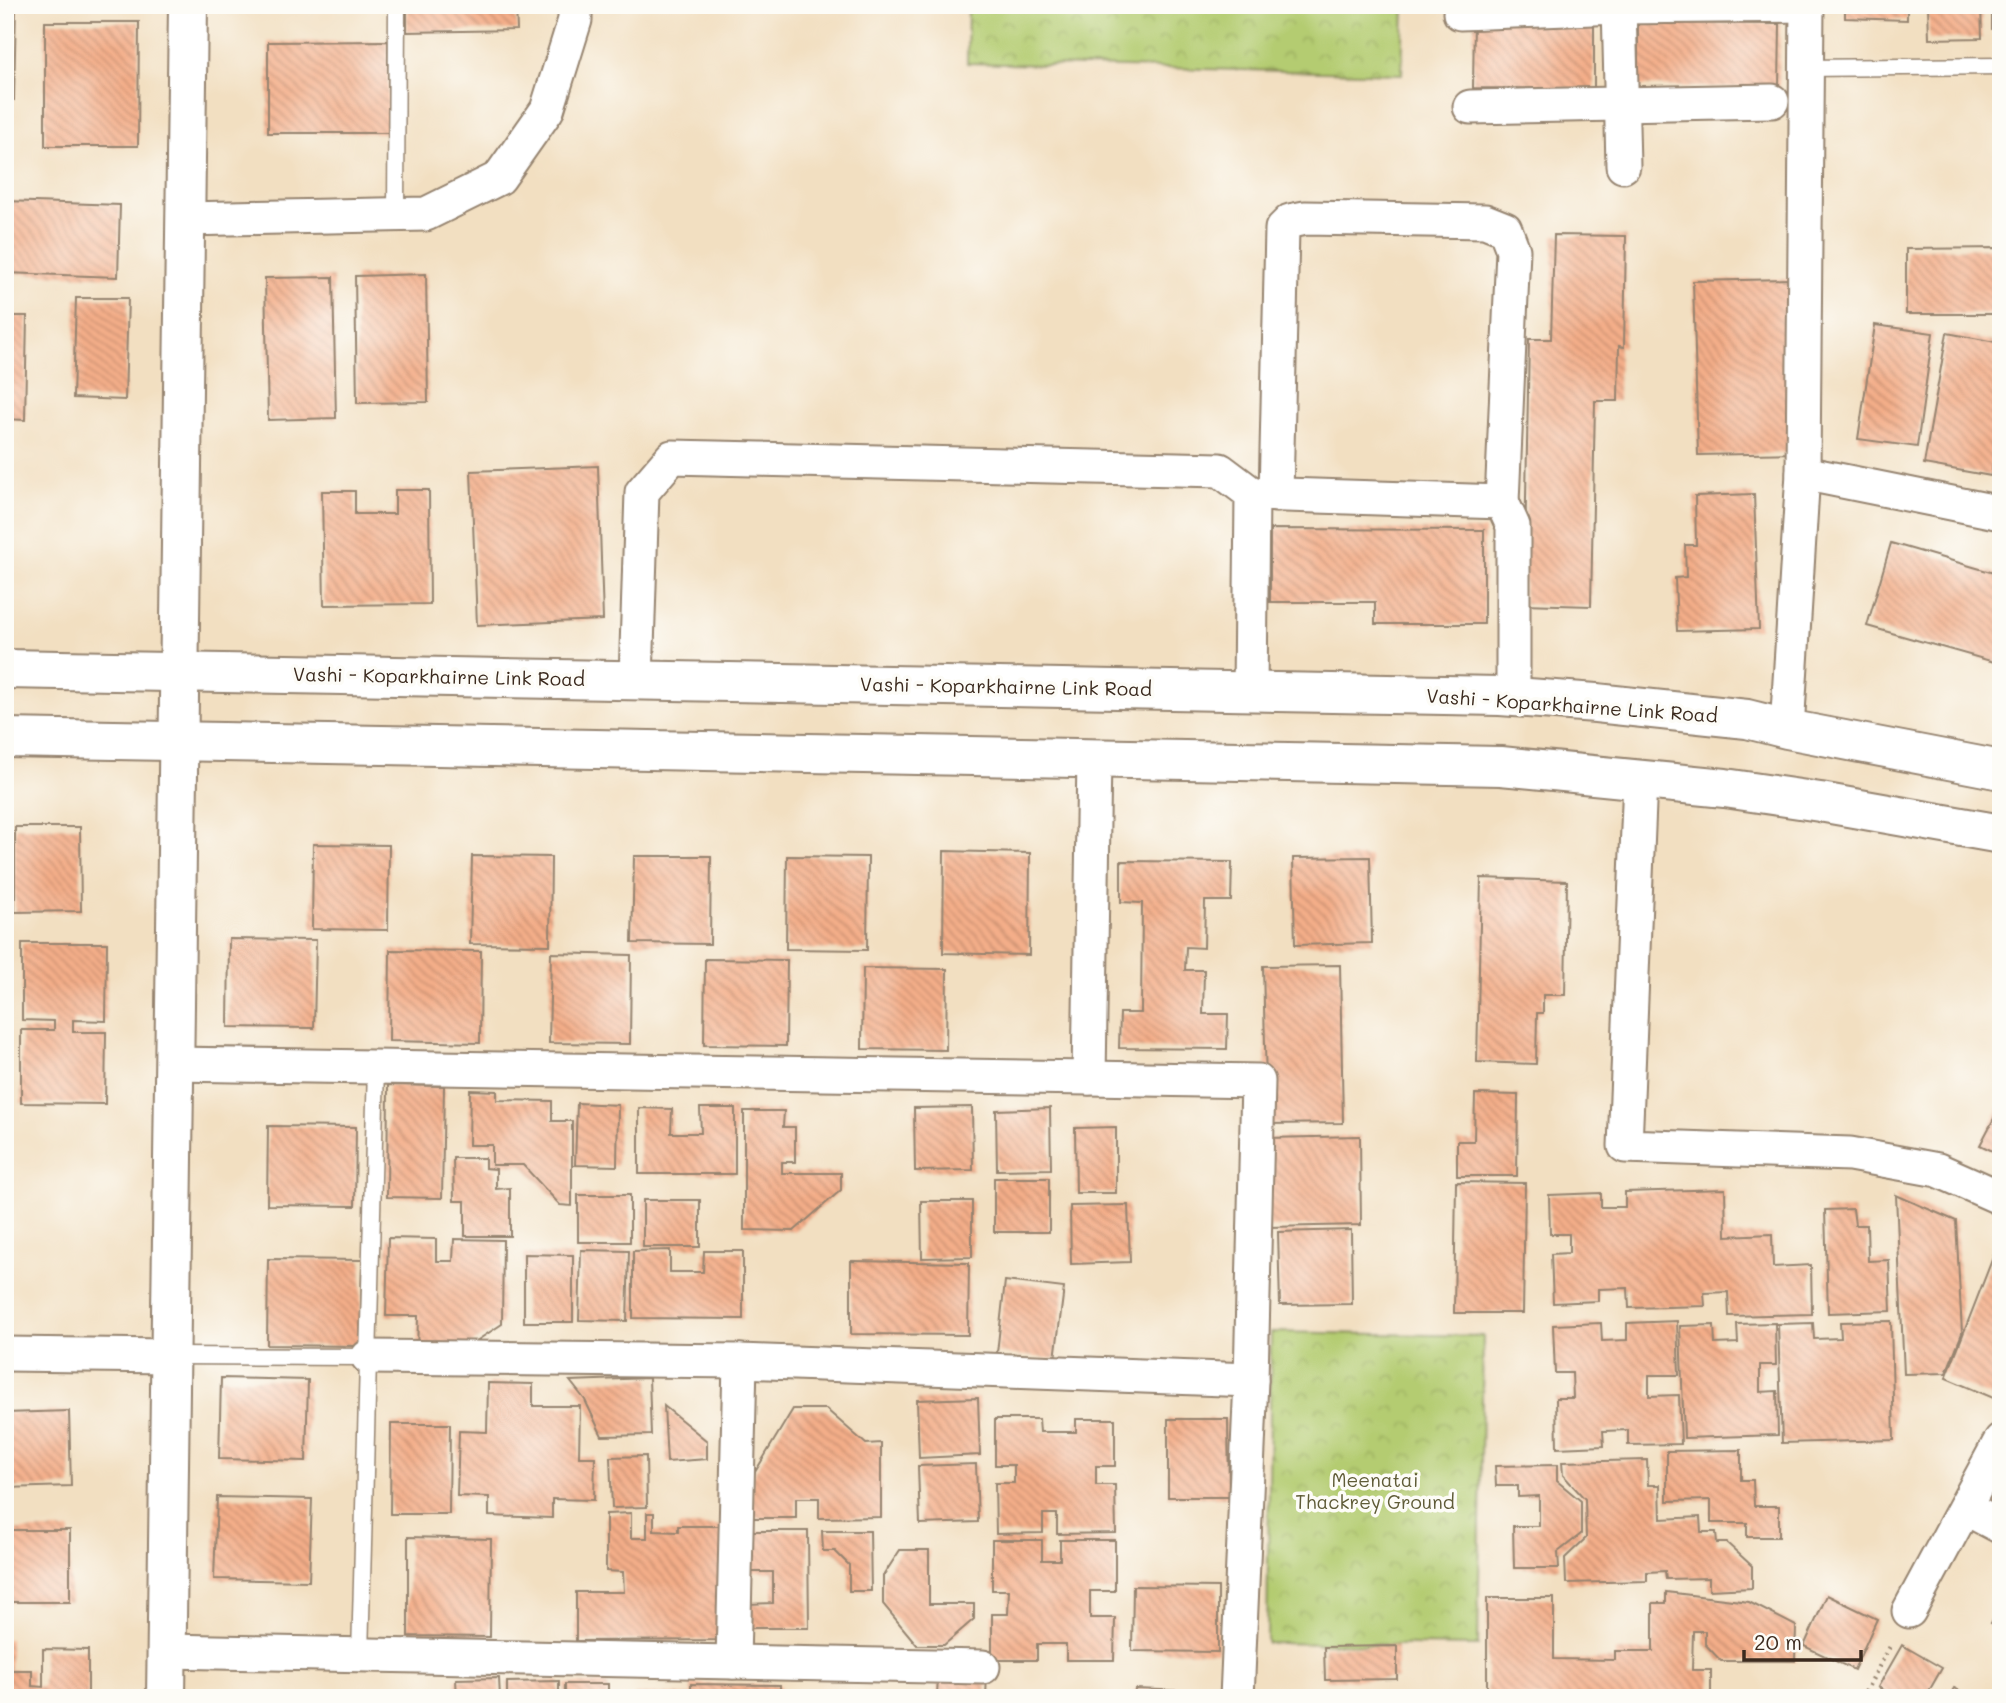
<svg xmlns="http://www.w3.org/2000/svg" width="2006" height="1703" viewBox="0 0 2006 1703" font-family="Mali,sans-serif">
<defs>
<pattern id="park-crowns" width="20" height="18" patternUnits="userSpaceOnUse" patternTransform="scale(1.75)"><rect width="20" height="18" fill="#b4cc71"/><path d="M2 6a3 3 0 1 1 6 0M12 15a3 3 0 1 1 6 0" fill="none" stroke="#9caf61"/></pattern>
<pattern id="building-back-hatch" width="6" height="6" patternUnits="userSpaceOnUse" patternTransform="scale(1.75)"><rect width="6" height="6" fill="#f4ae89"/><path d="M-1 5l2 2M0 0l6 6M5-1l2 2" fill="none" stroke="#c78e6f"/></pattern>
</defs>
<rect width="100%" height="100%" fill="#fdfcf7"/>
<filter id="ink" filterUnits="userSpaceOnUse"><feTurbulence type="fractalNoise" baseFrequency=".0143" numOctaves="2"/><feDisplacementMap in="SourceGraphic" scale="14" xChannelSelector="R" yChannelSelector="G"/><feConvolveMatrix kernelMatrix="1 2 1 2 8 2 1 2 1" color-interpolation-filters="sRGB"/></filter>
<filter id="wash" filterUnits="userSpaceOnUse"><feTurbulence type="fractalNoise" baseFrequency=".00686" numOctaves="4" result="noise"/><feDisplacementMap in="SourceGraphic" scale="28" xChannelSelector="R" yChannelSelector="G"/><feGaussianBlur stdDeviation="1.57" result="paint"/><feColorMatrix in="noise" values="0 0 0 0 0 0 0 0 0 0 0 0 0 0 0 0 0 1.4 0 .05"/><feComposite in="paint" operator="in"/></filter>
<g filter="url(#wash)">
<rect width="100%" height="100%" fill="#f2dfc1"/>
<g fill="url(#park-crowns)" stroke="#787b48" stroke-width="2">
<polygon points="968,5 1404,5 1402,74 967,63"/>
<polygon points="1271,1332 1483,1336 1478,1646 1267,1643"/>
</g>
<g id="blocks">
<g fill="url(#building-back-hatch)">
<polygon points="5,5 16,5 14,100 5,100"/>
<polygon points="407,5 516,5 517,30 407,32"/>
<polygon points="1845,5 1907,5 1907,20 1845,18"/>
<polygon points="1928,5 1981,5 1982,38 1929,39"/>
<rect x="1992" y="5" width="9" height="24"/>
<polygon points="1474,20 1594,21 1594,89 1473,88"/>
<polygon points="45,22 139,22 138,146 45,146"/>
<polygon points="1638,23 1780,24 1779,88 1638,86"/>
<polygon points="388,41 388,133 268,133 268,42"/>
<polygon points="5,201 120,205 118,277 5,273"/>
<polygon points="1554,235 1626,236 1624,347 1619,346 1618,401 1595,401 1591,606 1524,604 1529,339 1551,339"/>
<polygon points="2001,248 2001,314 1906,314 1906,249"/>
<polygon points="426,274 428,402 357,403 355,276"/>
<polygon points="333,277 336,418 268,420 265,278"/>
<polygon points="1791,279 1796,453 1698,455 1693,281"/>
<polygon points="76,298 128,298 125,400 73,398"/>
<polygon points="5,316 27,316 25,420 5,419"/>
<polygon points="1875,325 1933,333 1917,447 1858,439"/>
<polygon points="1947,333 2001,343 2001,418 1991,476 1924,464"/>
<polygon points="598,466 603,620 477,625 471,471"/>
<polygon points="395,490 429,490 430,604 324,605 322,491 355,491 355,514 395,514"/>
<polygon points="1754,494 1759,629 1677,631 1675,578 1686,577 1685,545 1696,545 1695,496"/>
<polygon points="1270,529 1484,530 1484,624 1375,624 1375,602 1270,602"/>
<polygon points="1891,543 2001,575 2001,664 1867,626"/>
<polygon points="15,827 80,827 81,911 15,912"/>
<polygon points="313,844 389,845 388,930 312,929"/>
<polygon points="944,851 1030,853 1029,955 943,953"/>
<polygon points="472,856 551,857 550,945 470,944"/>
<polygon points="634,856 711,856 710,944 632,943"/>
<polygon points="787,856 868,857 867,950 786,949"/>
<polygon points="1370,857 1372,943 1295,945 1293,858"/>
<polygon points="1121,861 1232,862 1231,901 1205,901 1204,948 1186,947 1185,970 1204,970 1203,1014 1228,1014 1227,1049 1119,1048 1120,1013 1141,1013 1142,903 1121,902"/>
<polygon points="1481,878 1567,881 1565,995 1543,995 1543,1013 1537,1013 1536,1064 1477,1062"/>
<polygon points="229,939 316,940 314,1028 228,1027"/>
<polygon points="22,943 107,943 106,1021 73,1020 73,1032 106,1032 105,1104 21,1103 21,1030 54,1030 54,1021 22,1020"/>
<polygon points="390,950 481,951 480,1043 389,1041"/>
<polygon points="551,953 631,955 630,1044 549,1043"/>
<polygon points="705,959 787,960 786,1046 704,1045"/>
<polygon points="1340,965 1343,1123 1267,1124 1263,966"/>
<polygon points="863,968 947,969 946,1050 862,1049"/>
<polygon points="388,1085 444,1086 442,1198 387,1197"/>
<polygon points="470,1090 497,1091 497,1100 552,1101 552,1121 572,1121 572,1206 560,1205 523,1165 492,1165 492,1145 469,1145"/>
<polygon points="1475,1094 1518,1095 1517,1176 1457,1176 1457,1141 1474,1141"/>
<polygon points="577,1103 618,1105 617,1166 575,1165"/>
<polygon points="2001,1105 2001,1155 1980,1145"/>
<polygon points="972,1107 973,1170 915,1171 914,1108"/>
<polygon points="639,1108 672,1109 671,1133 701,1133 700,1108 735,1108 735,1174 639,1174"/>
<polygon points="1050,1108 1051,1169 997,1170 996,1110"/>
<polygon points="744,1111 784,1111 783,1127 795,1127 795,1162 782,1162 782,1173 841,1173 841,1190 794,1231 744,1230"/>
<polygon points="268,1126 356,1127 355,1206 267,1205"/>
<polygon points="1116,1127 1116,1193 1076,1193 1075,1128"/>
<polygon points="1360,1136 1361,1225 1269,1227 1267,1138"/>
<polygon points="453,1158 485,1158 485,1168 496,1169 496,1189 510,1188 510,1236 465,1236 465,1201 454,1201"/>
<rect x="994" y="1178" width="55" height="54"/>
<polygon points="1456,1182 1525,1183 1523,1313 1454,1313"/>
<polygon points="1725,1189 1726,1236 1772,1234 1773,1267 1811,1265 1812,1314 1729,1316 1728,1292 1704,1293 1705,1306 1629,1308 1628,1288 1598,1289 1598,1301 1553,1303 1551,1254 1569,1253 1569,1234 1550,1234 1549,1195 1601,1193 1601,1207 1625,1207 1625,1192"/>
<rect x="578" y="1195" width="52" height="47"/>
<polygon points="1896,1195 1956,1221 1962,1333 1946,1373 1904,1374"/>
<rect x="643" y="1200" width="57" height="47"/>
<polygon points="921,1201 972,1201 972,1257 922,1258"/>
<polygon points="1128,1205 1130,1262 1071,1264 1070,1206"/>
<polygon points="1853,1209 1855,1225 1867,1225 1868,1261 1889,1260 1891,1311 1828,1313 1825,1210"/>
<polygon points="1351,1230 1352,1304 1280,1305 1278,1232"/>
<polygon points="388,1238 436,1239 436,1261 453,1261 454,1239 503,1240 502,1324 455,1355 417,1355 418,1316 386,1316"/>
<polygon points="1997,1247 2001,1248 2001,1393 1998,1400 1946,1378"/>
<polygon points="581,1250 629,1251 627,1321 579,1320"/>
<polygon points="670,1250 670,1272 703,1272 704,1251 743,1251 743,1319 633,1318 633,1251"/>
<polygon points="524,1254 573,1255 573,1322 524,1322"/>
<polygon points="268,1259 362,1260 360,1346 267,1345"/>
<polygon points="851,1261 969,1263 968,1335 851,1334"/>
<polygon points="1005,1281 1064,1288 1055,1359 997,1353"/>
<polygon points="1677,1321 1679,1375 1649,1375 1649,1396 1679,1395 1681,1444 1628,1445 1628,1430 1603,1431 1604,1446 1557,1448 1556,1398 1573,1398 1572,1373 1555,1373 1553,1325 1601,1323 1602,1341 1627,1340 1627,1323"/>
<polygon points="1891,1321 1894,1440 1782,1443 1778,1324 1813,1323 1814,1339 1841,1338 1840,1322"/>
<polygon points="1775,1323 1776,1365 1760,1365 1760,1392 1777,1391 1778,1435 1684,1438 1680,1326 1714,1325 1715,1344 1738,1343 1737,1324"/>
<polygon points="221,1378 308,1380 306,1461 219,1459"/>
<polygon points="649,1378 651,1435 602,1436 585,1400 570,1381"/>
<polygon points="488,1383 533,1384 533,1406 580,1406 579,1457 595,1457 594,1500 552,1499 552,1518 489,1516 489,1497 457,1496 459,1431 487,1432"/>
<polygon points="978,1398 980,1455 919,1458 917,1400"/>
<polygon points="664,1406 707,1441 707,1459 667,1462"/>
<polygon points="793,1409 826,1409 866,1444 881,1443 881,1517 819,1518 819,1498 796,1498 796,1518 753,1518 752,1477"/>
<polygon points="69,1411 71,1486 5,1488 5,1413"/>
<polygon points="995,1419 1039,1419 1040,1432 1076,1432 1076,1419 1115,1419 1115,1466 1096,1466 1096,1485 1115,1485 1116,1533 1057,1534 1057,1514 1043,1514 1043,1533 996,1534 995,1483 1014,1483 1014,1465 995,1465"/>
<polygon points="1168,1419 1228,1419 1229,1497 1168,1497"/>
<polygon points="391,1424 450,1424 449,1514 390,1514"/>
<polygon points="1741,1450 1741,1480 1753,1480 1754,1506 1779,1506 1779,1537 1747,1537 1747,1523 1711,1523 1711,1500 1667,1501 1667,1451"/>
<polygon points="646,1456 647,1507 612,1508 610,1457"/>
<polygon points="1647,1460 1648,1485 1660,1485 1661,1519 1700,1517 1701,1532 1716,1532 1717,1543 1727,1543 1752,1566 1752,1588 1709,1590 1709,1578 1666,1579 1665,1571 1647,1572 1647,1581 1566,1583 1565,1558 1586,1538 1585,1499 1563,1475 1562,1462"/>
<polygon points="976,1464 978,1522 920,1524 918,1466"/>
<polygon points="1557,1465 1557,1481 1581,1501 1581,1534 1558,1552 1559,1568 1514,1568 1513,1526 1539,1526 1539,1496 1518,1497 1518,1486 1496,1486 1495,1466"/>
<polygon points="2001,1466 2001,1512 1981,1500"/>
<polygon points="217,1497 312,1499 309,1581 214,1579"/>
<polygon points="631,1513 631,1538 647,1538 647,1513 654,1513 654,1531 678,1532 678,1526 731,1526 732,1640 576,1641 576,1592 624,1592 623,1572 606,1571 606,1514"/>
<rect x="5" y="1530" width="65" height="72"/>
<polygon points="748,1531 808,1531 809,1628 748,1628 748,1604 773,1603 773,1572 748,1572"/>
<polygon points="822,1531 870,1531 871,1591 849,1591 849,1565 835,1551 823,1551"/>
<polygon points="408,1537 491,1539 490,1637 408,1636"/>
<polygon points="992,1540 1042,1540 1042,1560 1060,1560 1060,1540 1115,1540 1115,1591 1090,1591 1090,1618 1115,1618 1114,1660 1066,1660 1066,1644 1037,1644 1037,1660 992,1660 992,1614 1008,1614 1009,1590 992,1590"/>
<polygon points="900,1550 929,1550 929,1604 974,1604 974,1619 944,1645 917,1645 883,1604 883,1576"/>
<polygon points="1133,1586 1218,1587 1218,1652 1132,1651"/>
<polygon points="1666,1592 1749,1602 1796,1626 1795,1661 1721,1661 1705,1644 1705,1631 1693,1631 1692,1670 1711,1670 1711,1698 1487,1698 1487,1598 1554,1598 1554,1659 1615,1660 1615,1651 1653,1651 1653,1603 1666,1603"/>
<polygon points="1827,1595 1877,1619 1854,1670 1804,1646"/>
<polygon points="2001,1605 2001,1628 1991,1623"/>
<polygon points="5,1639 10,1639 10,1670 32,1670 32,1686 43,1687 43,1649 88,1650 88,1698 5,1698"/>
<polygon points="1902,1645 1942,1668 1925,1698 1898,1698 1878,1687"/>
<polygon points="1397,1646 1397,1679 1325,1680 1324,1647"/>
<polygon points="938,1673 987,1674 986,1698 937,1698"/>
<polygon points="499,1678 500,1698 457,1698 456,1679"/>
<polygon points="559,1681 559,1698 507,1698 507,1682"/>
<rect x="565" y="1684" width="43" height="14"/>
<polygon points="691,1684 780,1685 780,1698 635,1698 635,1694 691,1695"/>
<polygon points="1954,1688 1974,1698 1948,1698"/>
<polygon points="1135,1689 1213,1692 1213,1698 1134,1698"/>
</g>
</g>
</g>
<g filter="url(#ink)">
<use href="#blocks" fill-opacity="0" stroke="#968470" stroke-width="2"/>
<g fill="none" stroke-linecap="round" stroke-linejoin="round">
<defs>
<g id="service">
<polyline points="1805,68 2001,66"/>
<polyline points="396,215 397,5"/>
<polyline points="170,1356 368,1357"/>
<polyline points="360,1655 376,1067"/>
</g>
<g id="minor">
<polyline points="1619,5 1623,166"/>
<polyline points="1460,13 1619,7 1807,5"/>
<polyline points="1470,107 1772,101"/>
<polyline points="185,219 426,214 499,178 547,110 575,20 575,5"/>
<polyline points="1803,473 2001,513"/>
<polyline points="1254,494 1502,502 1513,526 1513,697"/>
<polyline points="1276,495 1282,229 1290,221 1305,218 1485,221 1505,229 1513,250 1502,502"/>
<polyline points="636,680 642,492 672,457 1220,470 1252,494 1250,691"/>
<polyline points="1787,729 1803,473 1807,5"/>
<polyline points="1640,779 1625,1146 1850,1154 1938,1170 2001,1198"/>
<polyline points="174,1064 1089,1078 1094,757"/>
<polyline points="1089,1078 1258,1081 1251,1380 1237,1698"/>
<polyline points="5,1354 170,1356"/>
<polyline points="368,1357 740,1361 1251,1380"/>
<polyline points="1965,1508 2001,1527"/>
<polyline points="1909,1611 2001,1440"/>
<polyline points="167,1651 983,1667"/>
<polyline points="733,1662 740,1361"/>
</g>
<polyline id="tertiary" points="166,1698 188,5"/>
<g id="secondary">
<polyline points="5,669 1500,696 1596,703 1747,719 1787,729 2001,770"/>
<polyline points="5,738 1501,766 1725,788 1820,802 2001,834"/>
</g>
</defs>
<use href="#service" stroke="#968470" stroke-width="19"/>
<use href="#minor" stroke="#968470" stroke-width="37"/>
<use href="#tertiary" stroke="#968470" stroke-width="42"/>
<use href="#secondary" stroke="#968470" stroke-width="42"/>
<polyline stroke="#968470" stroke-width="4.5" stroke-dasharray="2 5" stroke-linecap="butt" points="1862,1698 1892,1643"/>
<use href="#service" stroke="#fff" stroke-width="16"/>
<use href="#minor" stroke="#fff" stroke-width="33"/>
<use href="#tertiary" stroke="#fff" stroke-width="38"/>
<use href="#secondary" stroke="#fff" stroke-width="38"/>
</g>
</g>
<g text-anchor="middle" dominant-baseline="central" stroke-width="7" stroke-linejoin="round" paint-order="stroke">
<g font-size="19" fill="#3b2a1e" stroke="#fdfcf7">
<text transform="translate(439 676) rotate(1)">Vashi - Koparkhairne Link Road</text>
<text transform="translate(1006 686) rotate(1)">Vashi - Koparkhairne Link Road</text>
<text transform="translate(1572 705) rotate(4)">Vashi - Koparkhairne Link Road</text>
</g>
<g font-size="19" fill="#5f5b37" stroke="#fdfcf7">
<text x="1375" y="1479">Meenatai<tspan x="1375" dy="22">Thackrey Ground</tspan></text>
</g>
</g>
<rect width="2006" height="1703" fill="none" stroke="#fdfcf7" stroke-width="28"/>
<path d="M1744 1650v10h117v-10" fill="none" stroke="#3b2a1e" stroke-width="3.5"/>
<text x="1754" y="1650" font-size="21" fill="#3b2a1e" stroke="#fdfcf7" stroke-width="5" paint-order="stroke">20 m</text>
</svg>
